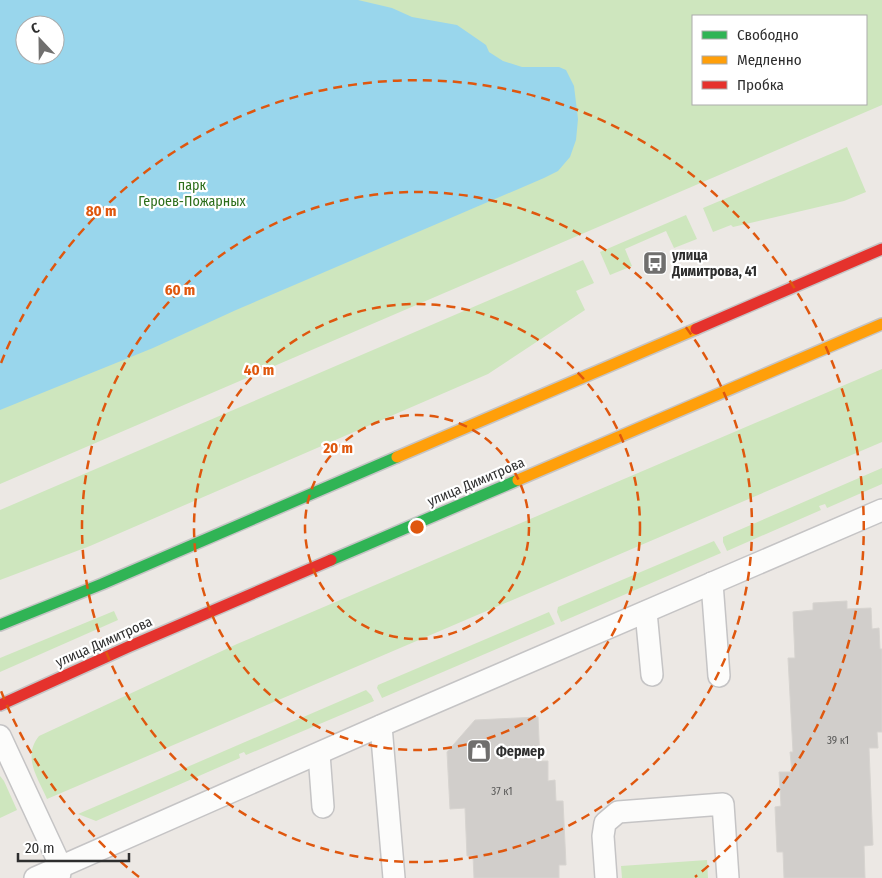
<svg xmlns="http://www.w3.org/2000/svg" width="882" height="878" viewBox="0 0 882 878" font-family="'Fira Sans Condensed',sans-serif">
<rect width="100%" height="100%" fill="#ece8e4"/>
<g fill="#cee6be" fill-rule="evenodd">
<path d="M0 0H882V105L0 484ZM693 16H866V104H693ZM25 25H55V55H25Z"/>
<polygon points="847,147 866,192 844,201 733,227 731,225 713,232 703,208"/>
<polygon points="686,215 697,239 674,248 666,231 625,249 632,266 610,275 600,252"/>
<polygon points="583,260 594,283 576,291 585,310 488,374 90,546 0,580 0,510"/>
<path d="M882 369V442L47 799C38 778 22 757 39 736L237 644Z"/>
<polygon points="882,468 882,484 827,508 825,504 819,506 821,510 727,551 723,542 723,537"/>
<polygon points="714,541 721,553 561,622 557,612 558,607"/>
<polygon points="114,611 118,620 0,672 0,658"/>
<polygon points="549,612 555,624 382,698 377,688 378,685"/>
<polygon points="366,690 371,695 374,701 246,755 244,752 239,754 240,758 96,821 78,814"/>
<polygon points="0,776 4,781 17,810 0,818"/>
<polygon points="707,860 708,878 622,878 621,866"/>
</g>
<path fill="#99d6ec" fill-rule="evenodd" d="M0 0H358L392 8 412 17 457 25 486 45 489 52 503 61 522 67H559L566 70 574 86 578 119 576 140 570 157 558 171 544 178 236 310 153 348 0 410ZM25 25H55V55H25Z"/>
<g fill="#d1cecb" stroke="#d7d4d0">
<polygon points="847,601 847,609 871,608 872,629 879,628 880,649 882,649 882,732 877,732 878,748 869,748 873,845 864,846 865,878 784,878 783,852 777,852 775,807 781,806 779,772 792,772 790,752 793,752 788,658 795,658 793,612 813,610 813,603"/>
<polygon points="538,717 540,761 548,761 548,781 555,780 556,801 563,801 566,865 559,865 559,878 474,878 473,856 467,856 465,808 450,809 447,752 475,720"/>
</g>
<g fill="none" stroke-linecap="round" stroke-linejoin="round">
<defs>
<g id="lane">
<polyline points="712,583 719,676"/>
<polyline points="646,612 652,675"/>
<polyline points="381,726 394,878"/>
<polyline points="0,736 61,867 59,878"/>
<polyline points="319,754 323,807"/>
<polyline points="35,878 387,723 882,510"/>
<polyline points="606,878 603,836 605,823 618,812 723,804 728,878"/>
</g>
<g id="fast">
<polyline points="331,560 518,480"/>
<polyline points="0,625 102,584 397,457"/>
</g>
<g id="slow">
<polyline points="397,457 696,329"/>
<polyline points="518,480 882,324"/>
</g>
<g id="jam">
<polyline points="696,329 882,249"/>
<polyline points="0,705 128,647 331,560"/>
</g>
</defs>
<use href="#lane" stroke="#c5c4c5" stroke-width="24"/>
<use href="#fast" stroke="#c5c4c5" stroke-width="14"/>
<use href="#slow" stroke="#c5c4c5" stroke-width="14"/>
<use href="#jam" stroke="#c5c4c5" stroke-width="14"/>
<use href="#lane" stroke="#fcfcfb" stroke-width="21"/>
<use href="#fast" stroke="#30b455" stroke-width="11"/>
<use href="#slow" stroke="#ff9f0a" stroke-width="11"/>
<use href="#jam" stroke="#e5322d" stroke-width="11"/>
</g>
<g fill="none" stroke="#df570e" stroke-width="2.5" stroke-dasharray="9 6">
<circle cx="417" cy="527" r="112"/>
<circle cx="417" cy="527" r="223"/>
<circle cx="417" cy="527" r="335"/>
<path d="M139 877A447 447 0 0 1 1 691M1 363A447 447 0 1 1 695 877"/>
</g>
<defs>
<symbol id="bus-square" viewBox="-11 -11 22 22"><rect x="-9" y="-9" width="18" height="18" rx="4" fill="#706f6e" stroke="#fff"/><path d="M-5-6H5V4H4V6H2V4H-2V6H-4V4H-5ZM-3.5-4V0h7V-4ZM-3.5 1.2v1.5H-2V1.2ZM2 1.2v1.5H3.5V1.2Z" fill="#fff"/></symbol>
<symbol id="shop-square" viewBox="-11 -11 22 22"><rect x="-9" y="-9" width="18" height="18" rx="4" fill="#706f6e" stroke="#fff"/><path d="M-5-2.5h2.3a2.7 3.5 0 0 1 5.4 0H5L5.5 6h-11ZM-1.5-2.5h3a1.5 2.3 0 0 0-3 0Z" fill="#fff"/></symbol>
</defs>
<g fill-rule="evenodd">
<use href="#bus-square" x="641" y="249" width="28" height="28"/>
<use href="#shop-square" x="465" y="737" width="28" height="28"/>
</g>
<g text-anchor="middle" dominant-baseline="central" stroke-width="4.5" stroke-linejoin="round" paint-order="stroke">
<g font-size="11" fill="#585857">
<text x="838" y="740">39 к1</text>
<text x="502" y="791">37 к1</text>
</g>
<g font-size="14" fill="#2c6e1b" stroke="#fff">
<text x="192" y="185">парк<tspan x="192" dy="16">Героев-Пожарных</tspan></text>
</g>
<g font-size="14" font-weight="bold" fill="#2e2e2e" stroke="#fff" text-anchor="start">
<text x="672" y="255">улица<tspan x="672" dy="16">Димитрова, 41</tspan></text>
<text x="496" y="751">Фермер</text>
</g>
<g font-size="14" fill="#2e2e2e" stroke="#fff">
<text transform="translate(476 482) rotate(-23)">улица Димитрова</text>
<text transform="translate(104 642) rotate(-24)">улица Димитрова</text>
</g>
</g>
<circle cx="417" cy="527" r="8" fill="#df570e" stroke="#fff" stroke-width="2.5"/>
<g font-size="15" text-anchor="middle" font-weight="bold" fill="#df570e" stroke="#fff" stroke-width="4.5" stroke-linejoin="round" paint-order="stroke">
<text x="101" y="216">80 m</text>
<text x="180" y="295">60 m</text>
<text x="259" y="375">40 m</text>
<text x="338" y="453">20 m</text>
</g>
<rect x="692" y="15" width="175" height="90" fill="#ffffff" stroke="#ababab"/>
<rect x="702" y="31" width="25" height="8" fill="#30b455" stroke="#ababab"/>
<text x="737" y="40" font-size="15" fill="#2e2e2e">Свободно</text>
<rect x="702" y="56" width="25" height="8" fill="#ff9f0a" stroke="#ababab"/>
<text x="737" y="65" font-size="15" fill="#2e2e2e">Медленно</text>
<rect x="702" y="81" width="25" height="8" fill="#e5322d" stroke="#ababab"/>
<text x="737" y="90" font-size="15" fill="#2e2e2e">Пробка</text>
<g transform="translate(40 40) rotate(338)"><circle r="24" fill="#ffffff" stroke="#ababab"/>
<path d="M0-4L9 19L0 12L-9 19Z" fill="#706f6e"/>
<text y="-8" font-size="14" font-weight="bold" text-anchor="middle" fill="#2e2e2e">С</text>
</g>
<path d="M18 853v8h111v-8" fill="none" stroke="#2e2e2e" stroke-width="2.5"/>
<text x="25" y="853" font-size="15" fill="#2e2e2e" stroke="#ffffff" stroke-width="4" paint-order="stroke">20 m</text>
</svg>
